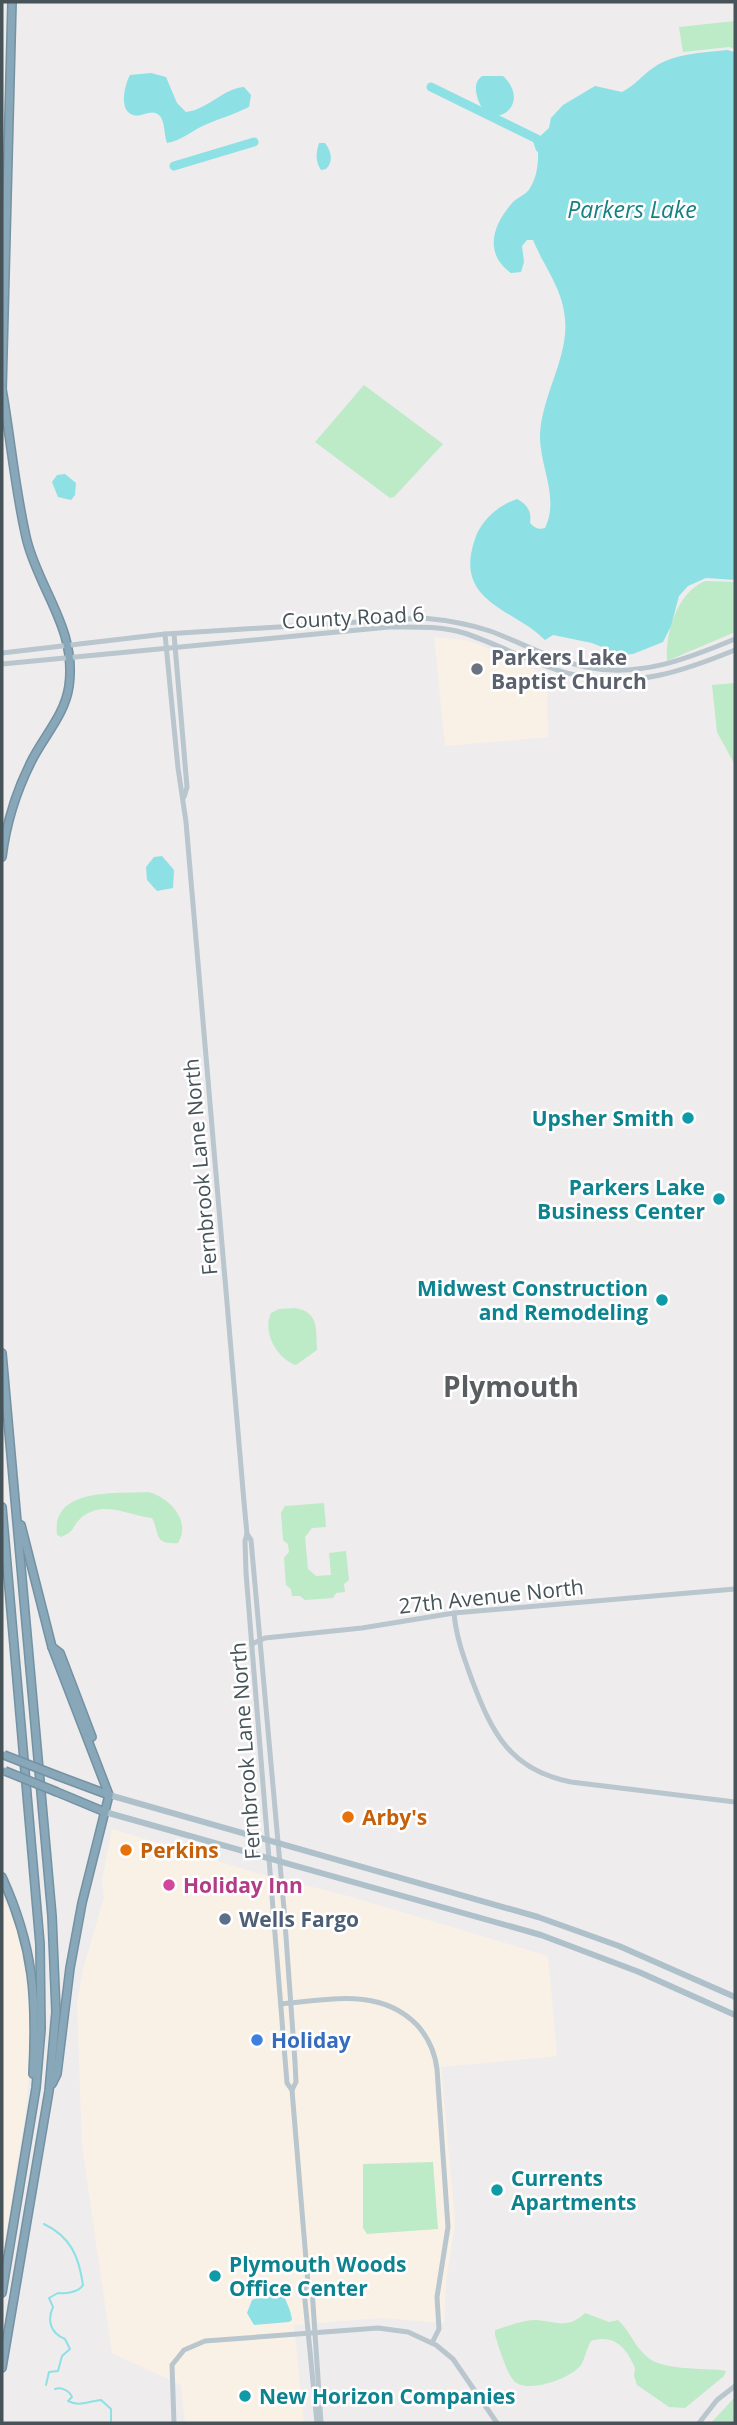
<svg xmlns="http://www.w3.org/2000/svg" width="737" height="2425" viewBox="0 0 737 2425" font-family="'Open Sans',sans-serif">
<rect width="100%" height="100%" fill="#efeced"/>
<g fill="#faf1e6">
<polygon points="434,637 465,640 480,645 547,675 548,737 445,746"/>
<polygon points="112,1829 257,1873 348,1896 548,1956 557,2056 441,2067 455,2223 446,2282 444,2323 381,2318 294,2325 304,2423 185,2423 181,2385 112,2353 82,2145 77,2002 83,1969 104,1898 102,1881"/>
<polygon points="2,1895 18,1929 25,1954 31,1992 31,2049 25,2117 2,2259"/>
</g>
<g fill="#bdeac7">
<polygon points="735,21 735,49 729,47 683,52 679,27"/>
<polygon points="364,385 443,444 394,497 390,498 315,442"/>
<path d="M705 581 735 582V632L667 661C665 632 677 593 705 581Z"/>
<polygon points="735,683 735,765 717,732 712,685"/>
<path d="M295 1308C319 1312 316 1329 317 1350L296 1365C277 1359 262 1332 271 1313L279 1309Z"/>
<path d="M148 1492C169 1497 192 1521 178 1543 153 1545 160 1533 152 1518 129 1516 103 1499 81 1518 71 1527 76 1531 61 1537L57 1535C51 1487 116 1494 148 1492Z"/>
<polygon points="324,1503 326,1527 312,1528 305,1537 308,1569 316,1576 331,1575 329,1553 346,1551 349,1580 344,1584 345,1592 336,1593 333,1598 305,1600 300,1596 292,1596 291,1589 286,1585 284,1558 289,1552 288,1544 283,1540 281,1513 285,1506"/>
<polygon points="433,2162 438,2229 367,2234 363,2228 363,2164"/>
<path d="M585 2313 609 2322 618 2320C629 2330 634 2345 645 2355 661 2372 704 2367 726 2371L724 2376 685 2408 669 2407 637 2385 634 2376 635 2368C626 2347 614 2334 591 2341 586 2349 585 2360 580 2366 570 2379 526 2394 514 2381 506 2372 499 2347 495 2335V2330C507 2327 522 2320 535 2320 554 2321 568 2330 585 2313Z"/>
<polygon points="735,2397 735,2423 711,2423"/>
</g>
<g fill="#8de0e4">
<path d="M727 50 735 52V580L706 578 688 586 679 596 671 626 663 642 633 654 622 655 611 653 602 647 592 643 553 635 545 640C513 608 453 602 475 539 481 520 499 505 517 499 527 504 532 512 530 523 535 528 538 530 545 528 560 497 539 466 540 434 542 395 569 356 565 319 563 289 544 267 533 240H527L522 246 524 262 521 272 511 273C483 253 493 224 513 202 518 197 526 195 530 188 539 174 539 155 537 139L549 128 551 118 563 105 595 86 622 92C637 84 641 76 653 68 674 53 702 53 727 50Z"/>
<path d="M151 73 166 77 177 103 186 112C209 109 222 89 244 87L251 95 249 107C235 114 221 118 207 124 194 129 181 141 167 143 164 135 165 122 160 116 152 107 142 118 133 115 118 110 125 84 130 75Z"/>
<path d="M482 76H503C535 106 487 137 477 96 475 87 475 82 482 76Z"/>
<path d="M319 143H325C331 151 334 161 326 169L321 170C315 161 316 153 319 143Z"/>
<polygon points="65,474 76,483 75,495 71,500 58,497 52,482 57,475"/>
<polygon points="162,856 174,870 173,888 157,891 147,880 146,867 154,857"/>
<path d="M276 2289 283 2290C284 2300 291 2308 292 2320L289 2322 254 2325 247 2313 252 2300Z"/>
</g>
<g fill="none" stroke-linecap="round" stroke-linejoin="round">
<g stroke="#8de0e4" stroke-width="2">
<path d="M44 2224C71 2237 79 2257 83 2285 79 2292 66 2294 58 2293L49 2298 53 2307C47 2320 50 2333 65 2339L70 2349 62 2356 58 2371 49 2372 46 2385"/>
<path d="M55 2389C61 2387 69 2390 72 2397L68 2401C80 2407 88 2401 101 2400L111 2409V2423"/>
</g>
<g stroke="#8de0e4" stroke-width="9">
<polyline points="431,87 537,139 540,148"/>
<polyline points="174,166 254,142"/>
</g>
<defs>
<g id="highway">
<polyline points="2,391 12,2"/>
<path d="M2 857C6 824 16 792 31 762 43 737 65 715 69 686 77 630 40 591 27 541 15 491 11 440 2 389"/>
<polyline points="2,1353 52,1916 56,2012 49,2091 2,2368"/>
<polyline points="2,1507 40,1944 41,2029 36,2088 2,2293"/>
<polyline points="21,1525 52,1647 109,1795 82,1903 70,1968 57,2074 52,2084"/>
<polyline points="52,1647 60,1653 92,1737"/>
<polyline points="58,1776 109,1795"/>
<polyline points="57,1792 105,1812"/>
<path d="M2 1877C34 1947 37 1999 33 2074"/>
</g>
</defs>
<use href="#highway" stroke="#7392a4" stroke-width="10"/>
<g stroke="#b9c6cd" stroke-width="5">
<polyline points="165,634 178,768 186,822 244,1502 247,1534 251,1540 284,1909 295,2062 296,2082 292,2090 308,2284 312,2289 321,2423"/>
<polyline points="174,634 187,787 184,797"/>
<path d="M2 653 165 634 423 618C445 620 469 624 490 631 522 643 552 660 586 667 639 678 687 659 735 639"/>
<path d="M2 664 389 627C415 627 440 626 464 633 504 646 543 670 585 677 638 687 686 670 735 650"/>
<polyline points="247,1534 245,1541 246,1573 287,2083 292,2090"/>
<path d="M454 1613C456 1637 464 1658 472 1680 492 1733 510 1770 571 1782L735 1802"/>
<polyline points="252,1644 265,1638 362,1628 454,1613 735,1589"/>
<path d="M281 2004C328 2000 380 1987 417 2025 428 2037 435 2053 437 2069L448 2227 437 2297 439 2329 432 2343"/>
<polyline points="308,2284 304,2290 317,2423"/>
<polyline points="174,2423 172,2365 184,2350 205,2341 378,2328 408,2332 436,2345 453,2359 497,2423"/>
<polyline points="699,2423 717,2400 735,2386"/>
</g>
<g stroke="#aec0ca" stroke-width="6">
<polyline points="109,1795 538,1917 619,1946 735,1997"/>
<polyline points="105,1812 541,1935 639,1972 735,2015"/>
</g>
<use href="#highway" stroke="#88a7b8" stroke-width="7"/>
<defs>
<g id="highway-bridge">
<polyline points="4,1755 58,1776"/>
<polyline points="5,1771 57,1792"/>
</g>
</defs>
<use href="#highway-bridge" stroke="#7392a4" stroke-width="10" stroke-linecap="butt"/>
<use href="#highway-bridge" stroke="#88a7b8" stroke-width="7"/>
</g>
<circle fill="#6b7280" stroke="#fff" stroke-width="2.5" cx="477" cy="669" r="7"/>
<g fill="#0f9aa8" stroke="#fff" stroke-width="2.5">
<circle cx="688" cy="1118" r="7"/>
<circle cx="719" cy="1199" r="7"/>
<circle cx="662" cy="1300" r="7"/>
<circle cx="497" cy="2190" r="7"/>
<circle cx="215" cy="2276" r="7"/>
<circle cx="245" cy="2396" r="7"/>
</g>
<g fill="#e8710a" stroke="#fff" stroke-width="2.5">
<circle cx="348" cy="1817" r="7"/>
<circle cx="126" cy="1850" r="7"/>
</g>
<circle fill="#d1479c" stroke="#fff" stroke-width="2.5" cx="169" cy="1885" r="7"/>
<circle fill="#5c6f8a" stroke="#fff" stroke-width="2.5" cx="225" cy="1919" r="7"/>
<circle fill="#3f7fe0" stroke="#fff" stroke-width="2.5" cx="257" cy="2040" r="7"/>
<g text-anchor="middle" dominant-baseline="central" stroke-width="5" stroke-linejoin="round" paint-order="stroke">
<g font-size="21" fill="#465358" stroke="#fff">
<text transform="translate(353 617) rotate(-3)">County Road 6</text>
<text transform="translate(200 1167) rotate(-95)">Fernbrook Lane North</text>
<text transform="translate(491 1596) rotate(-6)">27th Avenue North</text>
<text transform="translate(245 1751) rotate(-94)">Fernbrook Lane North</text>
</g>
<g font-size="21" font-weight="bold" fill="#5b616d" stroke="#fff" text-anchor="start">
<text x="491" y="657">Parkers Lake<tspan x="491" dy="24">Baptist Church</tspan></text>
</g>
<g font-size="21" font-weight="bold" fill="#0d838f" stroke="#fff" text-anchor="end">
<text x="674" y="1118">Upsher Smith</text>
<text x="705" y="1187">Parkers Lake<tspan x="705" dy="24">Business Center</tspan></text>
<text x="648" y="1288">Midwest Construction<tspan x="648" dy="24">and Remodeling</tspan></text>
<text x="511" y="2178" text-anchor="start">Currents<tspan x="511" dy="24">Apartments</tspan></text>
<text x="229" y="2264" text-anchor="start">Plymouth Woods<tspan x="229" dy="24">Office Center</tspan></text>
<text x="259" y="2396" text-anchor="start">New Horizon Companies</text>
</g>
<g font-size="21" font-weight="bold" fill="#c56008" stroke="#fff" text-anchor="start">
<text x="362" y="1817">Arby's</text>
<text x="140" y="1850">Perkins</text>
</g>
<g font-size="21" font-weight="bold" fill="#b23c85" stroke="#fff" text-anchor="start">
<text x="183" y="1885">Holiday Inn</text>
</g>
<g font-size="21" font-weight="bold" fill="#4e5e75" stroke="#fff" text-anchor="start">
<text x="239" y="1919">Wells Fargo</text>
</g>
<g font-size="21" font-weight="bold" fill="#366cbe" stroke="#fff" text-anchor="start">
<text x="271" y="2040">Holiday</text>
</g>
<g font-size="23" font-style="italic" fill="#168085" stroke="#fff">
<text x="632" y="209">Parkers Lake</text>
</g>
<g font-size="28" font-weight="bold" fill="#5a5e61" stroke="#fff">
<text x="511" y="1386">Plymouth</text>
</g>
</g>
<rect width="737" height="2425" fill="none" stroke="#465358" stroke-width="7"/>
</svg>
